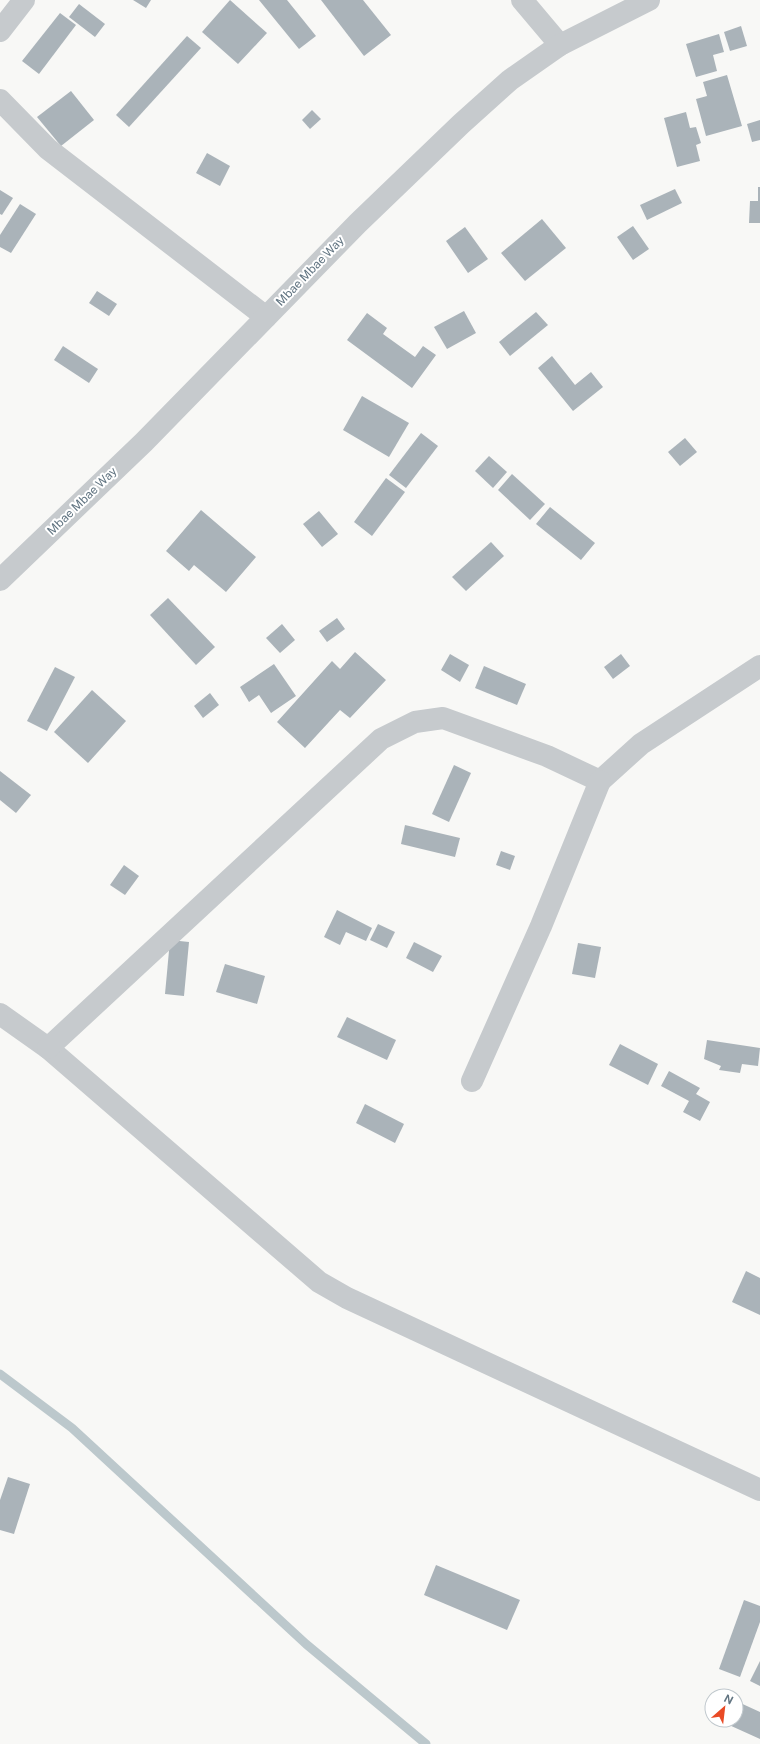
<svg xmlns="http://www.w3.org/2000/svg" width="760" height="1744" viewBox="0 0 760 1744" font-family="'Public Sans',sans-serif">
<rect width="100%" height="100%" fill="#f8f8f6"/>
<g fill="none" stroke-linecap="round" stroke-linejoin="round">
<polyline stroke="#bcc8cc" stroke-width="9" points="0,1374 72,1428 306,1644 426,1744"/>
</g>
<g fill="#aab3b9">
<polygon points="133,0 151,0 146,8"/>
<polygon points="230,0 267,33 238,64 202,32"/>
<polygon points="259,0 287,0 316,36 299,49"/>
<polygon points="321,0 363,0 391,35 364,56"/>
<polygon points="79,4 105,24 95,37 69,17"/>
<polygon points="60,13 76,25 39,74 22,61"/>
<polygon points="741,26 747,46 730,51 724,32"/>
<polygon points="719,34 724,52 713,55 717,71 696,77 686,44"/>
<polygon points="187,36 201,48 129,127 116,115"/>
<polygon points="727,75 742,126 706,136 696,99 707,96 703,82"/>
<polygon points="71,91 94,120 61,146 37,117"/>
<polygon points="312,110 321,119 310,129 302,120"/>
<polygon points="686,112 690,128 696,127 701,143 696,145 700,161 677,167 664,118"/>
<polygon points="760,120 760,140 752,142 747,124"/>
<polygon points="207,153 230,166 220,186 196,173"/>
<polygon points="758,187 760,187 760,223 749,223 750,201 758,201"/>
<polygon points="675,189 682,203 647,220 640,205"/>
<polygon points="0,190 13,198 2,215 0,214"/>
<polygon points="20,204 36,214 11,253 0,247 0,235"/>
<polygon points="542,219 566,248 525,281 501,253"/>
<polygon points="633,226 649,249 633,260 617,237"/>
<polygon points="465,227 488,259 468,273 446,241"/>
<polygon points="97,291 117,304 109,316 89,303"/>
<polygon points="464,311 476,333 447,349 434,327"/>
<polygon points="536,312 548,325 510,356 499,342"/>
<polygon points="367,313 387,328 383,334 415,357 423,346 436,355 412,388 347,340"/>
<polygon points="63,346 98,369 89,383 54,360"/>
<polygon points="552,356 575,385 591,372 603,387 573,411 538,368"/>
<polygon points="362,396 409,423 389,457 343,430"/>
<polygon points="421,433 438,446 406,488 389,475"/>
<polygon points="685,438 697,452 680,466 668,452"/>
<polygon points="489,456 507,472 493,488 475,471"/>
<polygon points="512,474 545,504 530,520 498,490"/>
<polygon points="386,478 405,492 372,536 354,522"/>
<polygon points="550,507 595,543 581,560 536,524"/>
<polygon points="201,510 256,557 226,592 194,565 189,571 166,551"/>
<polygon points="319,511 338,534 322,547 303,524"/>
<polygon points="491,542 504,556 466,591 452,577"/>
<polygon points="168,598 215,647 196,665 150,615"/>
<polygon points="337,618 345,629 327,642 319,631"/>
<polygon points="282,624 295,640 280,653 266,638"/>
<polygon points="355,652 386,680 350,718 340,710 305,748 277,722 332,661 340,669"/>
<polygon points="450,654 469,665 460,682 441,670"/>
<polygon points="621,654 630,666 613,679 604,667"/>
<polygon points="274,664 296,696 271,713 259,695 249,702 240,687"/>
<polygon points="484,666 526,684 517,705 475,688"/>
<polygon points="55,667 75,677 47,731 27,721"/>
<polygon points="92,690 126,721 88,763 54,732"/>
<polygon points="210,693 219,705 203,718 194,706"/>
<polygon points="454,765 471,773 449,822 432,814"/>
<polygon points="0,771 31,795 16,813 0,800"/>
<polygon points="405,825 460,838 455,857 401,844"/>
<polygon points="501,851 515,856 510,870 496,865"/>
<polygon points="124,865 139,876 125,895 110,885"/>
<polygon points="337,910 372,928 366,941 346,932 340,945 324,937"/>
<polygon points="378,924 395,932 387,948 370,940"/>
<polygon points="170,940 189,942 184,996 165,994"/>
<polygon points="414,942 442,956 433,972 406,958"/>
<polygon points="578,943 601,947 595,978 572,974"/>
<polygon points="225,964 265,976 257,1004 216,992"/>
<polygon points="347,1017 396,1040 387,1060 337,1037"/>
<polygon points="707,1040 760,1048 758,1066 742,1064 740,1073 719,1070 721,1066 704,1059"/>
<polygon points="620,1044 658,1064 648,1085 609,1065"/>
<polygon points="669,1071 700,1088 696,1094 710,1102 700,1121 683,1112 689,1101 661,1086"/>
<polygon points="365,1104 404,1124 395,1143 356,1123"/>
<polygon points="746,1271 760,1278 760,1315 732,1302"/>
<polygon points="8,1477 30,1484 14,1534 0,1530 0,1500"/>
<polygon points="436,1565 520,1600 507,1630 424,1595"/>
<polygon points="744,1600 760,1606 760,1622 740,1677 719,1669"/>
<polygon points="760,1661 760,1686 750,1681"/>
<polygon points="736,1701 760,1712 760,1739 718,1720 736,1720"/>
</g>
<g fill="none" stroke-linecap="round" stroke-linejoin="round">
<g stroke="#c6cacd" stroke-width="22">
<polyline points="522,0 560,45"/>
<polyline points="0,31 24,0"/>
<polyline points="0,100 48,149 266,317"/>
<polyline points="0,580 144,442 358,223 461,124 510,80 560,45 649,0"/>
<polyline points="0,1014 48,1048 319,1282 347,1298 760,1490"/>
<polyline points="48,1048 381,739 415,722 443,718 547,756 600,781 641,744 760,666"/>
<polyline points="472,1081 541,926 600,781"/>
</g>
</g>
<g text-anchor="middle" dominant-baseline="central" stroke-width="4" stroke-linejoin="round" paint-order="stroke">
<g font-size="12" fill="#627582" stroke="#fff">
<text transform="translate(310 271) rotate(-46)">Mbae Mbae Way</text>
<text transform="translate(82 501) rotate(-44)">Mbae Mbae Way</text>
</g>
</g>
<g transform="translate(724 1708) rotate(28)"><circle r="19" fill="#ffffff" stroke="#c0c8cd"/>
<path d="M0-3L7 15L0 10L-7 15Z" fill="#e94a25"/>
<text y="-6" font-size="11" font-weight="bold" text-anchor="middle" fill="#627582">N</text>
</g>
</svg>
